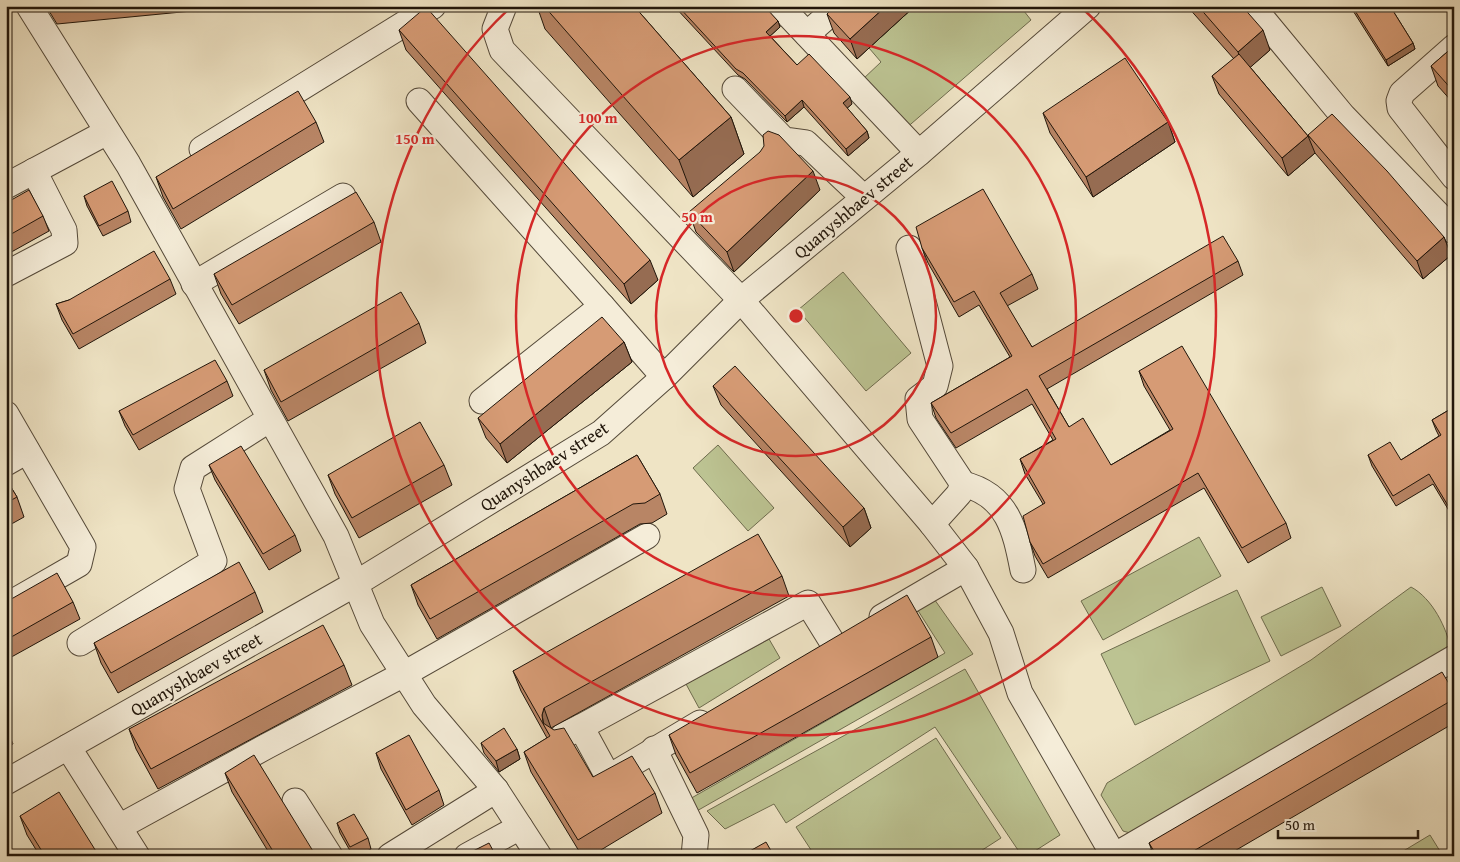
<svg xmlns="http://www.w3.org/2000/svg" width="1460" height="862" viewBox="0 0 1460 862" font-family="'Gentium Book Plus',serif">
<rect width="100%" height="100%" fill="#efe4c5"/>
<filter id="stains"><feTurbulence type="fractalNoise" baseFrequency=".004" numOctaves="4"/><feColorMatrix values="0 0 0 0 .2 0 0 0 0 .09 0 0 0 0 .02 0 0 0 .5 -.17"/></filter>
<radialGradient id="worn" r=".72"><stop offset=".6" stop-color="#630" stop-opacity="0"/><stop offset="1" stop-color="#630" stop-opacity=".3"/></radialGradient>
<g fill="#bcc392" stroke="#6e6c4e">
<polygon points="915,6 1020,6 1031,20 904,130 862,80 881,62 869,48"/>
<polygon points="843,272 911,353 866,391 798,310"/>
<polygon points="718,445 774,508 748,531 693,468"/>
<polygon points="1199,537 1221,576 1103,640 1081,601"/>
<polygon points="1322,587 1341,626 1281,656 1261,617"/>
<path d="M1411 587C1432 598 1447 628 1451 650L1130 833 1123 831 1101 795 1107 783 1311 660Z"/>
<polygon points="1237,590 1270,661 1135,725 1101,654"/>
<polygon points="932,596 973,654 695,812 688,800 945,653 917,609"/>
<polygon points="769,639 780,658 699,708 686,684"/>
<polygon points="965,669 1060,835 1027,856 1022,856 935,727 786,823 774,804 725,829 707,811"/>
<polygon points="936,738 1001,838 973,856 815,856 796,827"/>
<polygon points="1430,835 1443,856 1395,856"/>
</g>
<g fill="none" stroke-linecap="round" stroke-linejoin="round">
<defs>
<g id="minor">
<polyline points="29,6 128,164 336,536 372,624 424,705 496,790 539,856"/>
<polyline points="504,6 495,29 502,50 741,300 932,524 966,568 1001,633 1020,693 1114,856 1454,658"/>
<polyline points="780,6 919,153"/>
<polyline points="1252,6 1343,116 1454,231"/>
<polyline points="807,34 839,6"/>
<polyline points="1454,47 1402,93 1399,101 1400,108 1454,177"/>
<polyline points="735,89 784,140 806,143 864,198"/>
<polyline points="419,101 602,306"/>
<polyline points="202,149 433,6"/>
<polyline points="6,186 107,132"/>
<polyline points="909,248 940,366 935,386 918,399 920,419 963,484 959,494 932,524"/>
<polyline points="6,274 65,243 64,230 34,171"/>
<polyline points="194,284 343,196"/>
<polyline points="482,401 602,306 664,377"/>
<polyline points="6,414 83,547 79,564 6,606"/>
<polyline points="6,463 27,451"/>
<path d="M963 484C1008 495 1015 530 1023 570"/>
<polyline points="882,617 966,568"/>
<polyline points="80,643 214,561 187,489 193,468 270,419"/>
<polyline points="581,727 808,603 834,645"/>
<polyline points="563,736 581,727 605,771 616,773 700,723"/>
<polyline points="68,747 137,856"/>
<polyline points="654,749 696,835 694,856"/>
<polyline points="6,782 355,584 601,433 664,377 741,300 919,153 1088,6"/>
<polyline points="295,801 330,856"/>
<polyline points="119,827 267,746 404,674 647,536"/>
<polyline points="390,856 496,790"/>
<polyline points="467,856 520,827"/>
</g>
</defs>
<use href="#minor" stroke="#544939" stroke-width="27"/>
<use href="#minor" stroke="#f5edd9" stroke-width="25"/>
</g>
<g fill="#b88565" stroke="#20150a">
<polygon points="46,6 244,6 57,24"/>
<polygon points="537,6 634,6 731,117 744,154 693,197 545,29"/>
<polygon points="674,6 766,6 767,10 778,21 780,27 770,36 797,65 852,104 847,108 867,131 869,138 848,156 804,107 787,122 745,79 738,75"/>
<polygon points="835,6 915,6 857,59 834,33 827,14"/>
<polygon points="1187,6 1242,6 1270,50 1250,67 1308,136 1444,237 1451,255 1423,279 1315,153 1288,176 1219,94 1212,76 1234,59"/>
<polygon points="1350,6 1390,6 1413,43 1415,49 1388,66"/>
<polygon points="399,30 658,280 631,304 406,50"/>
<polygon points="1454,46 1454,104 1438,86 1431,66"/>
<polygon points="1043,113 1168,122 1175,142 1093,197 1050,133"/>
<polygon points="316,122 324,142 181,229 163,197 156,177"/>
<polygon points="820,190 734,272 696,232 689,212"/>
<polygon points="84,196 128,211 131,222 103,236 87,206"/>
<polygon points="6,203 43,216 49,231 6,255"/>
<polygon points="374,222 381,242 239,324 221,294 214,274"/>
<polygon points="922,248 1032,274 1038,289 1007,306 1032,347 1238,261 1243,275 1047,389 1069,427 1111,465 1170,430 1144,386 1139,371 1286,523 1291,538 1248,563 1204,488 1048,578 1035,556 1030,542 1043,504 1025,474 1020,459 1053,440 1032,404 956,448 936,418 931,403 1010,357 979,305 959,317 928,263"/>
<polygon points="170,279 176,294 79,349 62,320 56,304 69,300"/>
<polygon points="419,323 426,343 288,421 271,390 264,370"/>
<polygon points="624,342 632,362 507,463 486,438 478,418"/>
<polygon points="227,381 233,396 139,450 125,426 119,411"/>
<polygon points="713,386 864,508 871,528 850,547 721,405"/>
<polygon points="1454,407 1454,519 1433,484 1396,506 1372,466 1368,455 1401,460 1439,436 1436,430 1432,420"/>
<polygon points="637,455 660,494 667,514 652,523 640,524 437,639 418,605 411,585"/>
<polygon points="209,465 295,535 301,551 269,570 215,480"/>
<polygon points="444,465 452,485 359,538 335,494 328,475"/>
<polygon points="6,479 17,497 24,517 6,527"/>
<polygon points="782,576 789,596 551,728 593,777 655,793 662,813 591,856 582,856 531,772 524,752 547,738 521,691 513,671"/>
<polygon points="255,592 263,612 118,693 101,663 94,643"/>
<polygon points="6,602 73,602 80,619 6,660"/>
<polygon points="931,637 938,657 697,793 676,755 669,735"/>
<polygon points="344,665 352,685 158,789 136,749 129,729"/>
<polygon points="1454,692 1454,723 1226,856 1154,856 1149,843"/>
<polygon points="6,727 13,744 6,748"/>
<polygon points="481,743 517,749 520,759 499,772 484,753"/>
<polygon points="376,753 439,790 444,805 412,825 381,769"/>
<polygon points="225,773 316,856 271,856 232,792"/>
<polygon points="20,816 99,856 40,856 27,835"/>
<polygon points="337,823 368,838 371,849 358,856 353,856 340,833"/>
</g>
<g fill="#966c52" stroke="#20150a">
<polygon points="886,6 915,6 857,59 850,39"/>
<polygon points="778,21 780,27 768,38 766,32"/>
<polygon points="1263,30 1270,50 1245,72 1238,52"/>
<polygon points="1413,43 1415,49 1388,66 1386,60"/>
<polygon points="850,97 852,104 845,110 843,103"/>
<polygon points="802,100 804,107 787,122 785,116"/>
<polygon points="731,117 744,154 693,197 679,160"/>
<polygon points="1168,122 1175,142 1093,197 1086,177"/>
<polygon points="867,131 869,138 848,156 846,149"/>
<polygon points="1308,136 1315,153 1288,176 1282,158"/>
<polygon points="813,171 820,190 734,272 727,252"/>
<polygon points="1444,237 1451,255 1423,279 1417,261"/>
<polygon points="650,260 658,280 631,304 624,284"/>
<polygon points="624,342 632,362 507,463 500,444"/>
<polygon points="864,508 871,528 850,547 843,527"/>
<polygon points="544,708 551,728 549,734 544,725 542,715"/>
<polygon points="517,749 520,759 499,772 496,761"/>
</g>
<g fill="#d69b75" stroke="#20150a">
<polygon points="544,6 634,6 731,117 679,160"/>
<polygon points="678,6 766,6 767,9 778,21 766,32 797,65 809,54 850,97 843,103 867,131 846,149 802,100 785,116 743,73 736,69"/>
<polygon points="835,6 886,6 850,39 827,14"/>
<polygon points="1198,6 1242,6 1263,30 1238,52"/>
<polygon points="1352,6 1390,6 1413,43 1386,60"/>
<polygon points="426,7 650,260 624,284 399,30"/>
<polygon points="1454,46 1454,92 1431,66"/>
<polygon points="1239,54 1308,136 1282,158 1212,76"/>
<polygon points="1125,58 1168,122 1086,177 1043,113"/>
<polygon points="298,91 316,122 173,209 156,177"/>
<polygon points="1332,114 1387,171 1444,237 1417,261 1308,135"/>
<polygon points="768,131 779,135 813,171 727,252 689,212 760,152 764,146 763,135"/>
<polygon points="112,181 128,211 99,226 84,196"/>
<polygon points="983,189 1032,274 1000,293 1032,347 1223,236 1238,261 1039,376 1069,427 1083,418 1111,465 1173,429 1139,371 1182,346 1286,523 1242,548 1198,473 1043,564 1030,542 1023,516 1045,503 1020,459 1056,439 1027,389 951,433 931,403 1012,356 974,291 954,302 922,248 916,227"/>
<polygon points="29,190 43,216 6,237 6,203"/>
<polygon points="356,192 374,222 232,305 214,274"/>
<polygon points="154,251 170,279 73,334 56,304 69,300"/>
<polygon points="401,292 419,323 281,402 264,370"/>
<polygon points="602,317 624,342 500,444 478,418"/>
<polygon points="215,360 227,381 133,435 119,411"/>
<polygon points="735,366 864,508 843,527 713,386"/>
<polygon points="1454,407 1454,507 1450,509 1429,474 1393,496 1368,455 1390,442 1401,460 1441,435 1432,420"/>
<polygon points="420,422 444,465 352,518 328,475"/>
<polygon points="241,446 295,535 263,554 209,465"/>
<polygon points="637,455 660,494 645,503 633,504 430,619 411,585"/>
<polygon points="6,479 17,497 6,503"/>
<polygon points="758,534 782,576 544,708 542,715 543,723 554,730 564,728 593,777 632,756 655,793 578,840 524,752 550,736 513,671"/>
<polygon points="239,562 255,592 111,673 94,643"/>
<polygon points="57,573 73,602 6,640 6,602"/>
<polygon points="907,595 931,637 690,773 669,735"/>
<polygon points="323,625 344,665 151,769 129,729"/>
<polygon points="1442,672 1454,692 1454,699 1185,856 1157,856 1149,843"/>
<polygon points="504,728 517,749 496,761 481,743"/>
<polygon points="409,735 439,790 406,810 376,753"/>
<polygon points="254,755 316,856 276,856 225,773"/>
<polygon points="59,792 99,856 45,856 20,816"/>
<polygon points="354,814 368,838 350,847 337,823"/>
<polygon points="766,842 774,856 741,856"/>
<polygon points="489,843 496,856 463,856"/>
</g>
<g fill="none" stroke="#d62828" stroke-width="2.5">
<circle cx="796" cy="316" r="140"/>
<circle cx="796" cy="316" r="280"/>
<path d="M1080 6A420 420 0 1 1 512 6"/>
</g>
<g text-anchor="middle" dominant-baseline="central" stroke-width="4.5" stroke-linejoin="round" paint-order="stroke">
<g font-size="18" fill="#20150a" stroke="#f5edd9">
<text transform="translate(853 207) rotate(-40)">Quanyshbaev street</text>
<text transform="translate(544 466) rotate(-33)">Quanyshbaev street</text>
<text transform="translate(196 674) rotate(-30)">Quanyshbaev street</text>
</g>
</g>
<circle cx="796" cy="316" r="8" fill="#d62828" stroke="#f5edd9" stroke-width="2.5"/>
<g font-size="15" text-anchor="middle" font-weight="bold" fill="#d62828" stroke="#f5edd9" stroke-width="4.5" stroke-linejoin="round" paint-order="stroke">
<text x="598" y="123">100 m</text>
<text x="415" y="144">150 m</text>
<text x="697" y="222">50 m</text>
</g>
<rect width="1460" height="862" fill="none" stroke="#efe4c5" stroke-width="25"/>
<rect x="8" y="8" width="1445" height="847" fill="none" stroke="#20150a" stroke-width="2.5"/>
<rect x="12" y="12" width="1435" height="837" fill="none" stroke="#20150a"/>
<path d="M1278 830v8h140v-8" fill="none" stroke="#20150a" stroke-width="2.5"/>
<text x="1285" y="830" font-size="15" fill="#20150a" stroke="#f5edd9" stroke-width="4" paint-order="stroke">50 m</text>
<rect width="100%" height="100%" filter="url(#stains)"/>
<rect width="100%" height="100%" fill="url(#worn)"/>
</svg>
